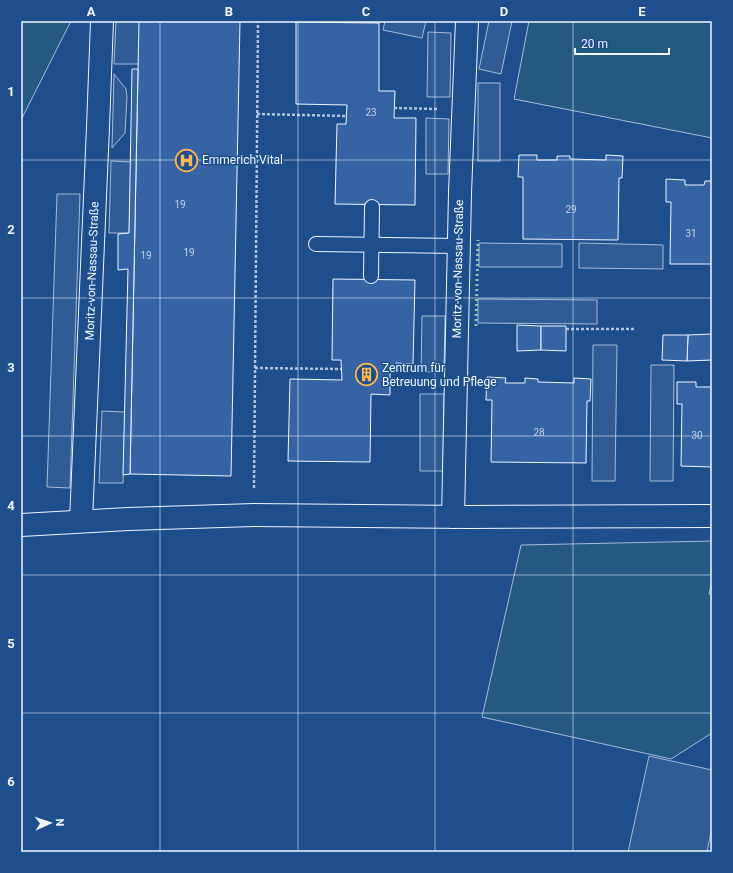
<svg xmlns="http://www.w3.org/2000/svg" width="733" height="873" viewBox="0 0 733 873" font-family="Roboto,sans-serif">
<rect width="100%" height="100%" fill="#1f4e8c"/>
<g fill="#245a82" stroke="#a8bbd7">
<polygon points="21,21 71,21 21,120"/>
<polygon points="529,21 712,21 712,138 514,99"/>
<polygon points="712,541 712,580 709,594 712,596 712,733 671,759 482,717 521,545"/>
</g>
<g fill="#305b95" stroke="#a8bbd7">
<polygon points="116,21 141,21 139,64 114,64"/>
<polygon points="385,21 426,21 422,38 383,30"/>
<polygon points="489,21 512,21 501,74 479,69"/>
<polygon points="428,32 451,33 450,97 427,97"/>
<polygon points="114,74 126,89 127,97 125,133 112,148"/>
<rect x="478" y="83" width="22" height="78"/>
<polygon points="426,118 449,119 448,174 426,174"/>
<polygon points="111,161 131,162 129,233 109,233"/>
<polygon points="57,194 80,194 70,488 47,487"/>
<polygon points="479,243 562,244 562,267 479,267"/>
<polygon points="579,243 663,245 663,269 579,268"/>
<polygon points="478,299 597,300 597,324 478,323"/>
<polygon points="422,316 445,316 444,372 421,372"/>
<polygon points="593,345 617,345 615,481 592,481"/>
<polygon points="651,365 674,365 673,481 650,481"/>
<polygon points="420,394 444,394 443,471 420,471"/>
<polygon points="102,411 125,412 123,483 99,483"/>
<polygon points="649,756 712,770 712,827 707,852 628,852"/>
</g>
<g fill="#3563a3" stroke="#f2f6ff">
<polygon points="139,21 240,21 231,476 130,474"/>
<polygon points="296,22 379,23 379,91 395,91 394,118 416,118 415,205 335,204 337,124 346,124 347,105 296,104"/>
<polygon points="132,69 138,69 130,474 123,475 128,269 118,270 118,234 129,233"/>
<polygon points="519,155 537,155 537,160 557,160 557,156 570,156 570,159 606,160 606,155 623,156 622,178 619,178 618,240 523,239 523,177 518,177"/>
<polygon points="666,179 685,180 685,185 704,185 705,181 712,181 712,264 670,264 671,202 666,202"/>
<polygon points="333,279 415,280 413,364 396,363 396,370 390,370 390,395 371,394 370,462 288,461 290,379 342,380 341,360 332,360"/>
<polygon points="517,325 541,326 541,350 517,351"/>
<polygon points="541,326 566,326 566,351 541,350"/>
<polygon points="712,334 712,360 687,361 688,335"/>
<polygon points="663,335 688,335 687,361 662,360"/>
<polygon points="487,377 506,378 505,383 525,383 525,378 538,379 538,382 574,383 574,378 591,379 590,401 587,401 586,463 491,462 492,400 486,400"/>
<polygon points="677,382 696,382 696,387 712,387 712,467 681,466 682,404 677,404"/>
</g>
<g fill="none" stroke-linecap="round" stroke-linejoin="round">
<defs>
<g id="service">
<polyline points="316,244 458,246"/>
<polyline points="371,276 372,207"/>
</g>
<g id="minor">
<polyline points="453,517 460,193 467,21"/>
<polyline points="81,521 98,127 102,21"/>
<polyline points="21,525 128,519 254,515 469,517 712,516"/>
</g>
</defs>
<use href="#service" stroke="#f2f6ff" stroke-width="16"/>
<use href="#minor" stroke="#f2f6ff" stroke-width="24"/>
<g stroke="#b3c4dc" stroke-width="2.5" stroke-dasharray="3 2" stroke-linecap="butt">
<polyline points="394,108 437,109"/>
<polyline points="257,114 347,116"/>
<polyline points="566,329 634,329"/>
<polyline points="255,368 341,369"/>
<polyline points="389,383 429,383"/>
<polyline points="254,488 258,21"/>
</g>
<use href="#service" stroke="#1f4e8c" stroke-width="14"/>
<use href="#minor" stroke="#1f4e8c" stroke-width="22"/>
<polyline stroke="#97c8a6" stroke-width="3" stroke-dasharray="2 3" stroke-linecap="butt" points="476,326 478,240"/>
</g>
<path fill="none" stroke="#f2f6ff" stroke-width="1" stroke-opacity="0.55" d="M160 21V852M298 21V852M435 21V852M573 21V852M21 160H712M21 298H712M21 436H712M21 575H712M21 713H712"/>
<defs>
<symbol id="hospital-ring" viewBox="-11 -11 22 22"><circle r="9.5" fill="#1f4e8c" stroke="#ffb74d" stroke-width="1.5"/><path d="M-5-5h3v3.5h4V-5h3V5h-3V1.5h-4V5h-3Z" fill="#ffb74d"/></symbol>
<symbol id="building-ring" viewBox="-11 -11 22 22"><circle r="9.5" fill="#1f4e8c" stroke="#ffb74d" stroke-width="1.5"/><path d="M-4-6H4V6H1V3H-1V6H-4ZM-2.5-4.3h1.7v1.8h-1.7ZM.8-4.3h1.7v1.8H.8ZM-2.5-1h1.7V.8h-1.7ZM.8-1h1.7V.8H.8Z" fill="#ffb74d"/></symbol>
</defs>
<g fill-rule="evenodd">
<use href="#hospital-ring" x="174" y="148" width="25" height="25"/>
<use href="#building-ring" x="354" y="362" width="25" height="25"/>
</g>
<g text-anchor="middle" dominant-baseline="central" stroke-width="3" stroke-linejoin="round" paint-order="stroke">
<g font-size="10" fill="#c3d1e8">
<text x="371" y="112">23</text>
<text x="180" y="204">19</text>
<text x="571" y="209">29</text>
<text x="691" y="233">31</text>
<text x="189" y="252">19</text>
<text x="146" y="255">19</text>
<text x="539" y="432">28</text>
<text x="697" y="435">30</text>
</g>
<g font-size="12" fill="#f2f6ff" stroke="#1f4e8c" text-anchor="start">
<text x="202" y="160">Emmerich Vital</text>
<text x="382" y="368">Zentrum für<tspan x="382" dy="14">Betreuung und Pflege</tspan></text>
</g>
<g font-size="12" fill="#f2f6ff" stroke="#1f4e8c">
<text transform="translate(458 269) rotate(-89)">Moritz-von-Nassau-Straße</text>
<text transform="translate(92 271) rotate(-88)">Moritz-von-Nassau-Straße</text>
</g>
</g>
<rect width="733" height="873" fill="none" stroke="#1f4e8c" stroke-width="44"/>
<g transform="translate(50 823) rotate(87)" stroke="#1f4e8c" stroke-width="3" paint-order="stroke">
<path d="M0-3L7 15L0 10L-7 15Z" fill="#f2f6ff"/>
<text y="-6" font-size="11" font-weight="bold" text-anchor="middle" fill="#f2f6ff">N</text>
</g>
<path d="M575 48v6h94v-6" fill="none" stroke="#f2f6ff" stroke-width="2"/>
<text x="581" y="48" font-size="12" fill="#f2f6ff" stroke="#1f4e8c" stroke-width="3" paint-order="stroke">20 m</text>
<rect x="22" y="22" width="689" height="829" fill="none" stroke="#f2f6ff" stroke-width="1.5"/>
<g font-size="13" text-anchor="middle" font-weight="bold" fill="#f2f6ff">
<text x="91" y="16">A</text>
<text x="229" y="16">B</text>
<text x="366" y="16">C</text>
<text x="504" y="16">D</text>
<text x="642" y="16">E</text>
<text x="11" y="96">1</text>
<text x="11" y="234">2</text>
<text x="11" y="372">3</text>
<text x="11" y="510">4</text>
<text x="11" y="648">5</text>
<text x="11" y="786">6</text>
</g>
</svg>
